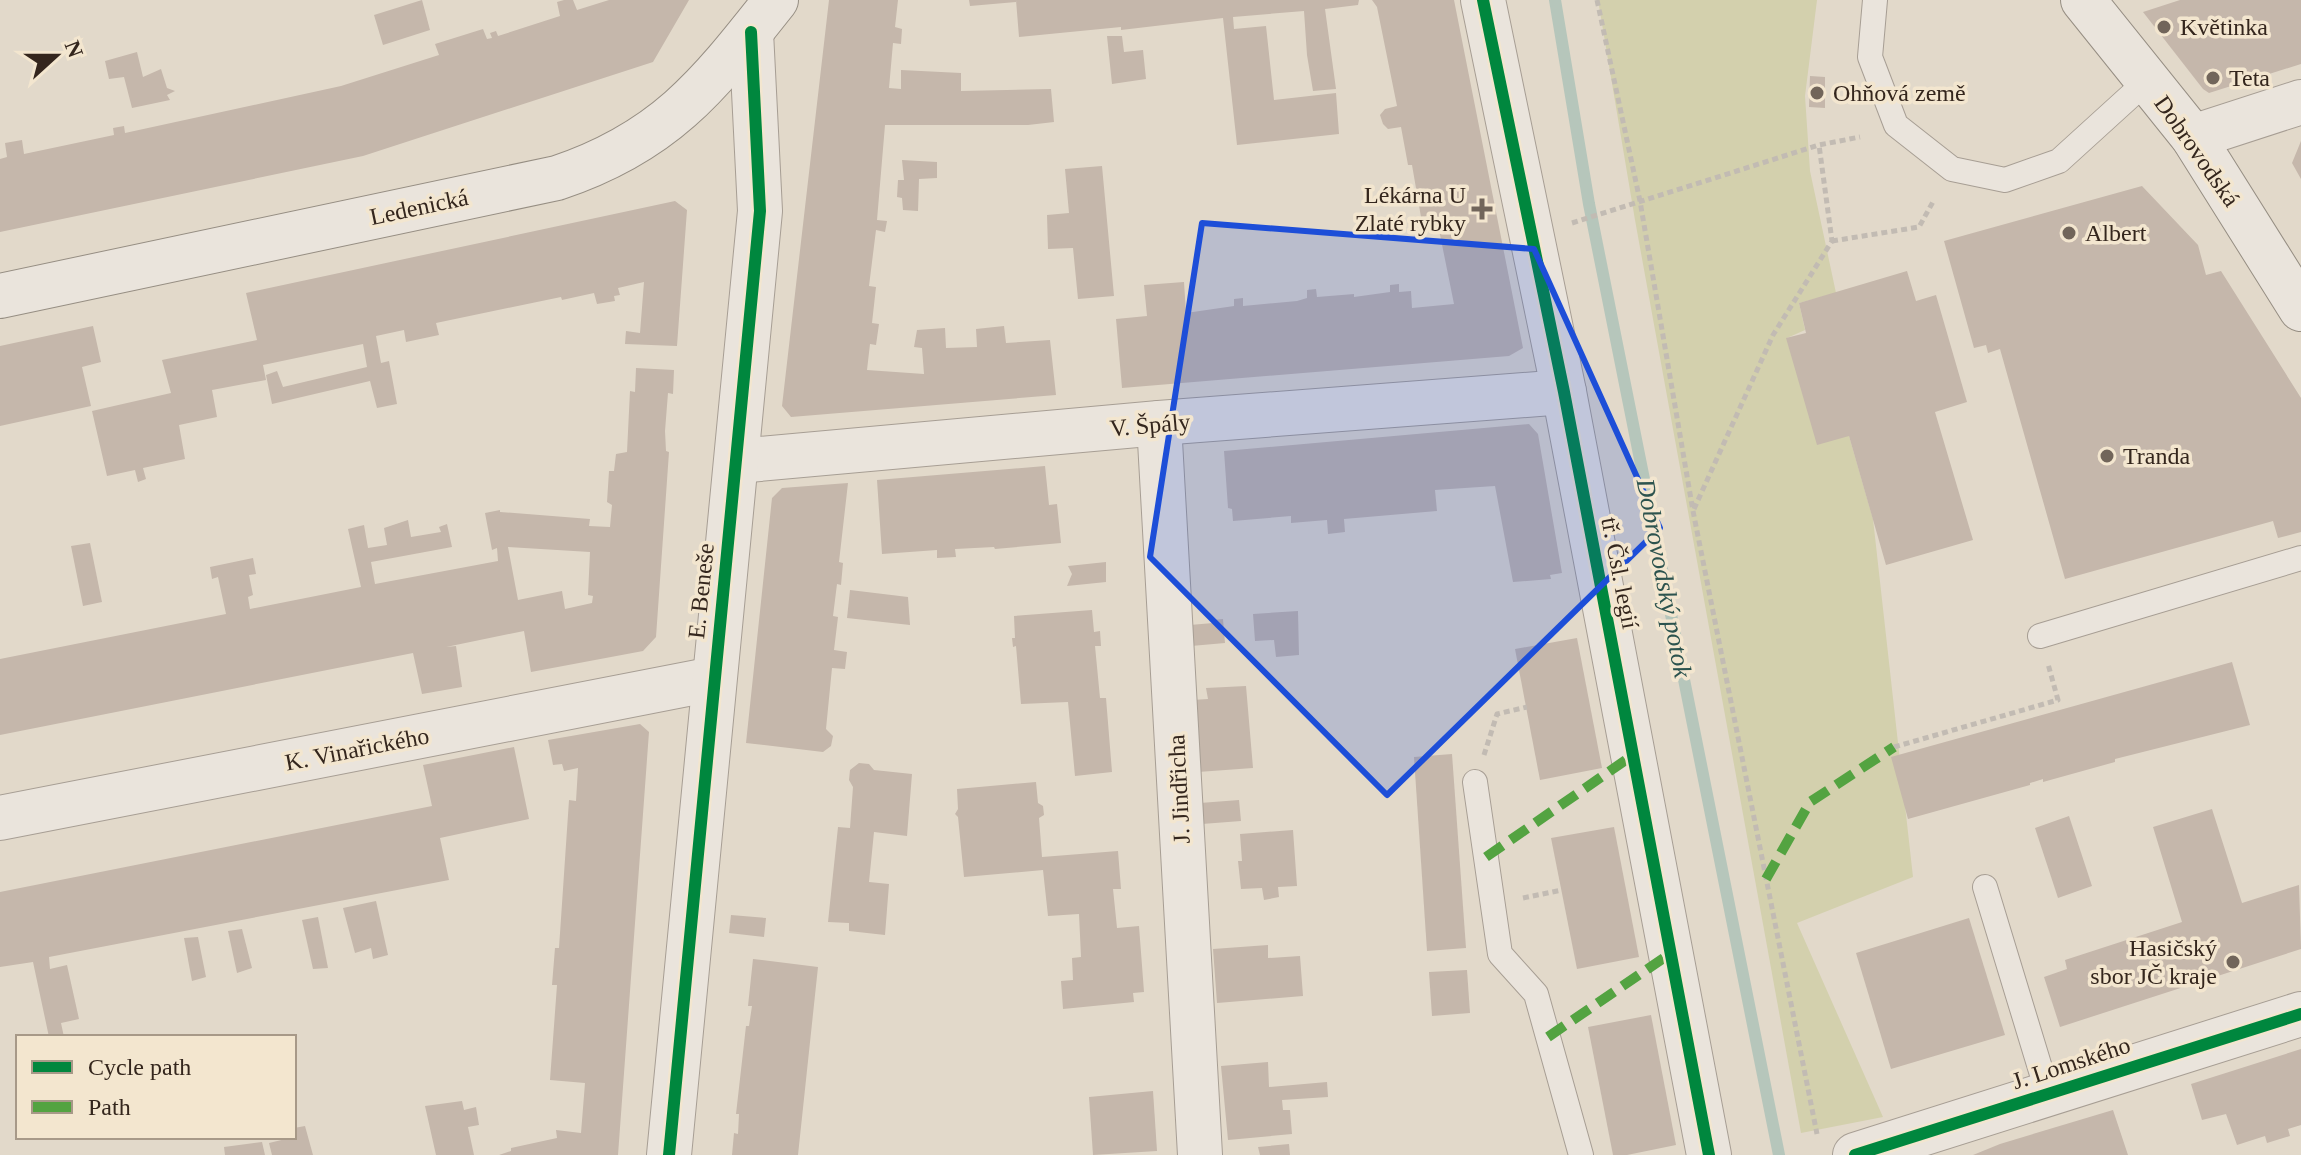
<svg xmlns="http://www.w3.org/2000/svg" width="2301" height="1155" viewBox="0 0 2301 1155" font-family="'Times New Roman',serif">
<rect width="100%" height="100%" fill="#e2d9ca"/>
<polygon fill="#d3d0ad" points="1598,0 1817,0 1805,96 1810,171 1836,293 1799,303 1805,330 1787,338 1849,436 1873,519 1913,877 1797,923 1883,1117 1801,1133 1635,220"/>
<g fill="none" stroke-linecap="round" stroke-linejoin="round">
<polyline stroke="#b6c6bb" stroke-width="12" points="1555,0 1589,204 1779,1155"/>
</g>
<g fill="#c5b7ab" fill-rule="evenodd">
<polygon points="422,0 430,30 383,45 374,15"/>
<polygon points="564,0 573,0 577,10 609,0 689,0 653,62 363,156 0,232 0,159 7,157 5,143 22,140 24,154 114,135 113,128 124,126 125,133 341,86 439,55 435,44 483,29 487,39 492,38 490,33 496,31 498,36 560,16 557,2"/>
<polygon points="829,0 898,0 895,27 902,29 901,44 893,43 889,88 901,89 901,70 961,73 961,91 1051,89 1054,122 1028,125 885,125 877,220 887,221 885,232 876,230 869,286 876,287 872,323 879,324 876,345 870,344 867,370 924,374 922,348 914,347 917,330 945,328 946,348 977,347 976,329 1004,326 1006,343 1050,340 1056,395 791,417 782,406"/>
<polygon points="969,0 1016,0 1016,2 970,6"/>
<polygon points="1016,0 1359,0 1358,5 1325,9 1336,89 1313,91 1307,55 1304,11 1233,17 1234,29 1266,26 1274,100 1336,93 1339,134 1237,145 1223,18 1121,30 1121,27 1019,37"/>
<polygon points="1372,0 1454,0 1523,348 1509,356 1122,388 1116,319 1147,316 1144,285 1184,282 1186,313 1234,306 1234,299 1243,298 1243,306 1297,301 1307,298 1307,290 1316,289 1317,297 1354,294 1354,297 1390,292 1390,285 1399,284 1399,292 1411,291 1412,308 1454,304 1436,215 1421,217 1412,165 1408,165 1401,127 1388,129 1383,124 1380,115 1385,109 1397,106 1377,7"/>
<polygon points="2180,0 2301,0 2301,64 2209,93 2203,89 2143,12"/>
<polygon points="1107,36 1122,36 1124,52 1143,50 1146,79 1112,84"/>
<polygon points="137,52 143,77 161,69 167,88 175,91 167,95 170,100 132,108 124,77 109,79 105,61"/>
<polygon points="1810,76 1825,77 1825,108 1809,107"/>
<polygon points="2301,141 2301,179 2292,163"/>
<polygon points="902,160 937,162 937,178 919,179 918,211 903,210 902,198 897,197 898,180 904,180"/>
<polygon points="1102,166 1114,296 1078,299 1073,248 1048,249 1047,215 1069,213 1065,169"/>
<polygon points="2142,186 2198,245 2206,275 2221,271 2301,398 2301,532 2278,538 2273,521 2065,579 2000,349 1988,353 1986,345 1974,348 1944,241"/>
<polygon points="675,201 687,210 677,346 625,344 626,331 640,333 644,282 618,288 620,295 614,296 615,301 597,304 594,293 562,300 561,297 436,323 439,335 406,342 404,330 376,336 381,363 389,361 397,404 377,408 370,381 272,404 266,375 277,371 283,387 367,367 363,344 263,365 266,380 212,390 217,417 179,425 185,459 143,468 146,479 138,482 135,470 107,476 92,411 171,393 162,360 257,340 246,293"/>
<polygon points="1907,271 1916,301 1936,295 1967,402 1935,412 1973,540 1886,565 1849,436 1817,445 1786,338 1806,333 1799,303"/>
<polygon points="93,326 101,362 82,367 91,406 0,426 0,346"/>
<path d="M636 368 674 370 673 394 668 393 665 431 666 451 669 452 656 637 643 651 531 672 524 631 446 647 456 646 462 687 422 694 413 653 0 735V659L226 614 218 577 212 579 210 567 253 558 256 574 249 575 253 595 248 597 250 609 361 587 348 529 364 525 368 548 387 545 384 528 408 520 411 537 441 532 439 527 447 524 452 547 371 562 375 584 498 561 497 548 492 550 485 513 500 510V512L590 519 589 526 610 527 612 505 607 502 609 471H614L616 454 627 452 630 391 635 392ZM508 547 590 552 588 595 593 596 592 603 565 609 562 591 518 600Z"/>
<polygon points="1529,424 1538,434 1562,573 1550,575 1551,579 1513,582 1495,486 1435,490 1437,511 1344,519 1345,532 1328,534 1327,520 1291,523 1291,516 1233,521 1232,509 1228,508 1224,451"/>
<polygon points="1045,466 1049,505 1057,504 1061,543 995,549 994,547 955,549 956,557 937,558 937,550 882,554 877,480"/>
<polygon points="848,483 839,562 843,563 841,585 837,584 833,616 838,617 834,650 847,652 845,669 832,668 826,729 833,736 831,746 823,752 746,743 772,498 782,488"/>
<polygon points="90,543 102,602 83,606 71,546"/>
<polygon points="1106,562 1106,582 1067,586 1072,574 1068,566"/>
<polygon points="850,590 908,597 910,625 847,618"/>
<polygon points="1092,610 1094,632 1100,631 1101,646 1095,646 1100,698 1106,698 1112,772 1075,776 1068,702 1021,704 1016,646 1013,647 1012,638 1015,638 1014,616"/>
<polygon points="1298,611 1299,655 1276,657 1274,640 1255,641 1253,614"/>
<polygon points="1223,619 1225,643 1191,646 1190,625 1213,623 1213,620"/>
<polygon points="1577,638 1602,768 1540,780 1515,649"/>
<polygon points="2232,662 2250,725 2115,759 2115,762 2043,782 2043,779 2030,783 2030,785 1908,819 1891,757"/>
<polygon points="1246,686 1253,768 1198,772 1192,700 1208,699 1206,688"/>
<polygon points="640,724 649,732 618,1155 499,1155 511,1151 511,1148 557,1138 556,1130 581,1133 585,1083 550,1080 557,985 552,985 555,948 559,948 569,800 576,801 578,768 564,771 562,764 553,765 548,740"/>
<polygon points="514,747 529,819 440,838 449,880 49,957 50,969 67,965 79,1019 61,1023 64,1037 49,1037 33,962 0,967 0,892 432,806 423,765"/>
<polygon points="1452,754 1466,948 1427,951 1414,757"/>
<polygon points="859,763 869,764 874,770 912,774 907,836 874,832 869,882 889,884 885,935 849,931 849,923 828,922 838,827 850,828 853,787 849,780 850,770"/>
<polygon points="1036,782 1038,803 1043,806 1044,815 1039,818 1042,857 1118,851 1121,889 1113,889 1117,928 1139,926 1144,992 1133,993 1134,1002 1063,1009 1061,981 1073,980 1072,958 1081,957 1079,914 1048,916 1043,870 964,877 958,817 955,814 958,809 957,789"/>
<polygon points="1239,800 1241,821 1202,824 1200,803"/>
<polygon points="2212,809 2242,903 2299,885 2301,949 2060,1027 2044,977 2067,969 2065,960 2182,922 2153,827"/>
<polygon points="2069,816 2092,886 2058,898 2035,828"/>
<polygon points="1614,827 1639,957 1577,969 1551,838"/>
<polygon points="1293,830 1297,886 1278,887 1279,897 1264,900 1262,888 1241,889 1238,861 1242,861 1240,834"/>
<polygon points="376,901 388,955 373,959 371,948 355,953 343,908"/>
<polygon points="731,915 766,918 764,937 729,933"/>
<polygon points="318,917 328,968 313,969 302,920"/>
<polygon points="1969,918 2005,1035 1891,1069 1856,953"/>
<polygon points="242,929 252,968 237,973 228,931"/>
<polygon points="198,937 206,977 192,981 184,938"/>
<polygon points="1268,945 1268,958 1300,956 1303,996 1217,1003 1213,949"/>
<polygon points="753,959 818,967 798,1155 732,1155 734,1133 738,1134 739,1114 736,1114 746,1026 749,1026 752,1006 748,1006"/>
<polygon points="1467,970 1470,1013 1432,1016 1429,972"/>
<polygon points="1651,1015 1676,1145 1627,1155 1613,1155 1588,1027"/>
<polygon points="2301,1049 2301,1125 2288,1129 2290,1136 2267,1143 2265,1136 2237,1145 2226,1114 2202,1120 2191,1084"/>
<polygon points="1268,1062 1269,1087 1327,1082 1328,1097 1282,1100 1283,1110 1290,1110 1292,1134 1228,1140 1221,1066"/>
<polygon points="1153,1091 1157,1151 1093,1155 1089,1097"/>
<polygon points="462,1101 464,1110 476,1107 479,1125 468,1127 474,1155 436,1155 425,1106"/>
<polygon points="2113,1110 2128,1155 1973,1155 2000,1144"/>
<polygon points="305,1126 313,1155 272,1155 269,1143 294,1137 294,1128"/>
<polygon points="262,1142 265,1155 225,1155 224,1147"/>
<polygon points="1289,1144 1290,1155 1260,1155 1258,1147"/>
</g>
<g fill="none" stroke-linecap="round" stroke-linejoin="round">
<defs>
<g id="lane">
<polyline points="1875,0 1870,57 1896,125 1952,169 2005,180 2059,161 2147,81"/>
<polyline points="2040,636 2301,558"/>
<polyline points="1475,782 1500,954 1536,994 1581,1155"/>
<polyline points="1985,887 2048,1094"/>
</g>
<g id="street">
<polyline points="1483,0 1564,392 1709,1155"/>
<polyline points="2193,137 2301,102"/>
<polyline points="1159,423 1200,1155"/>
<polyline points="737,461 1159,423 1564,392"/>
<polyline points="0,818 713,679"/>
<polyline points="669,1155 760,211 751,32"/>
<polyline points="1855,1155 2301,1014"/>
</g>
<g id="secondary">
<polyline points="2083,0 2193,137 2301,309"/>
<path d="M0 296 557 178C665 142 708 86 776 0"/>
</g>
</defs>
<use href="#lane" stroke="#a79e94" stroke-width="26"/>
<use href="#street" stroke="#a79e94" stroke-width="46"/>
<use href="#secondary" stroke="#968e83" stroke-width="46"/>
<g stroke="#c2bbb3" stroke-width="5" stroke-dasharray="6 4" stroke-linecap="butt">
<polyline points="1597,0 1640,201 1693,511 1817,1134"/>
<polyline points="1572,223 1819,145 1860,137"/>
<polyline points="1832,241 1919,227 1934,200"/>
<polyline points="1694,509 1773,335 1832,241 1819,145"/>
<polyline points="1894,747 2058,700 2048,664"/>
<polyline points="1484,755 1497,714 1527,707"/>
<polyline points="1523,898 1562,890"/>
</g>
<use href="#lane" stroke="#eae4dc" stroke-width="24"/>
<use href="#street" stroke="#eae4dc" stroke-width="44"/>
<use href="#secondary" stroke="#eae4dc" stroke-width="44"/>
<g stroke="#53a341" stroke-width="10" stroke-dasharray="20 10" stroke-linecap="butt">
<polyline points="1486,857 1633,755"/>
<polyline points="1766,879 1810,802 1894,747"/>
<polyline points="1548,1037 1671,953"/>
</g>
<defs>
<g id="cycleway">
<polyline points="1483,0 1564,392 1709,1155"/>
<polyline points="669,1155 760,211 751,32"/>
<polyline points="1855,1155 2301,1014"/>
</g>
</defs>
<use href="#cycleway" stroke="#f3e6cf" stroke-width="17"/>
<use href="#cycleway" stroke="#00873e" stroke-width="12"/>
</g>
<path fill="#1d4ed8" fill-opacity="0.2" stroke="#1d4ed8" stroke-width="6" stroke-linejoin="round" d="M1202 223 1534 249 1660 528 1387 795 1150 557Z"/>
<g fill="#71655a" stroke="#f3e6cf" stroke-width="3">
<circle cx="2164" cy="27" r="8"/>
<circle cx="2213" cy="78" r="8"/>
<circle cx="1817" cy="93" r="8"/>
<path d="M1478 197h8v8h8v8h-8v8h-8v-8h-8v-8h8z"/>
<circle cx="2069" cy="233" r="8"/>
<circle cx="2107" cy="456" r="8"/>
<circle cx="2233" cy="962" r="8"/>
</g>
<g text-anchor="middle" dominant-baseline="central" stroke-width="7" stroke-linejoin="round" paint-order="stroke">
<g font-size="24" fill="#34261d" stroke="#f3e6cf" text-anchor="start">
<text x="2180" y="27">Květinka</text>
<text x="2229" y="78">Teta</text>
<text x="1833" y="93">Ohňová země</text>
<text x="1466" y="195" text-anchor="end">Lékárna U<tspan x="1466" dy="28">Zlaté rybky</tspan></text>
<text x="2085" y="233">Albert</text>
<text x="2123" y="456">Tranda</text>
<text x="2217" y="948" text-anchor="end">Hasičský<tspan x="2217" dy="28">sbor JČ kraje</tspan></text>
</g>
<g font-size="24" fill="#34261d" stroke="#f3e6cf">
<text transform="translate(2197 151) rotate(55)">Dobrovodská</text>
<text transform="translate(419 207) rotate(-12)">Ledenická</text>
<text transform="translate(1150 425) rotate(-5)">V. Špály</text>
<text transform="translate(1620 573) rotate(79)">tř. Čsl. legií</text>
<text transform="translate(701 591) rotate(-84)">E. Beneše</text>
<text transform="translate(357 749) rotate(-11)">K. Vinařického</text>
<text transform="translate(1179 789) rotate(-93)">J. Jindřicha</text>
<text transform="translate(2071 1063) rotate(-18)">J. Lomského</text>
</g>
<g font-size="26" font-style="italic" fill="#2c534e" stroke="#f3e6cf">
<text transform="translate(1664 578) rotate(79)">Dobrovodský potok</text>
</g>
</g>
<rect x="16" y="1035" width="280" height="104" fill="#f3e6cf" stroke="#a79988" stroke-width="2"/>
<rect x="32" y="1061" width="40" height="12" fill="#00873e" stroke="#a79988" stroke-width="2"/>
<text x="88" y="1075" font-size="24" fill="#34261d">Cycle path</text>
<rect x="32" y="1101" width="40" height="12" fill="#53a341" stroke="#a79988" stroke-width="2"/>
<text x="88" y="1115" font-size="24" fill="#34261d">Path</text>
<g transform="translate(56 56) rotate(69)" stroke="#f3e6cf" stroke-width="6" paint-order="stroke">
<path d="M0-6L14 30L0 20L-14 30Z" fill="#34261d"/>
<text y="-12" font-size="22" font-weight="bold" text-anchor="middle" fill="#34261d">N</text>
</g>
</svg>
